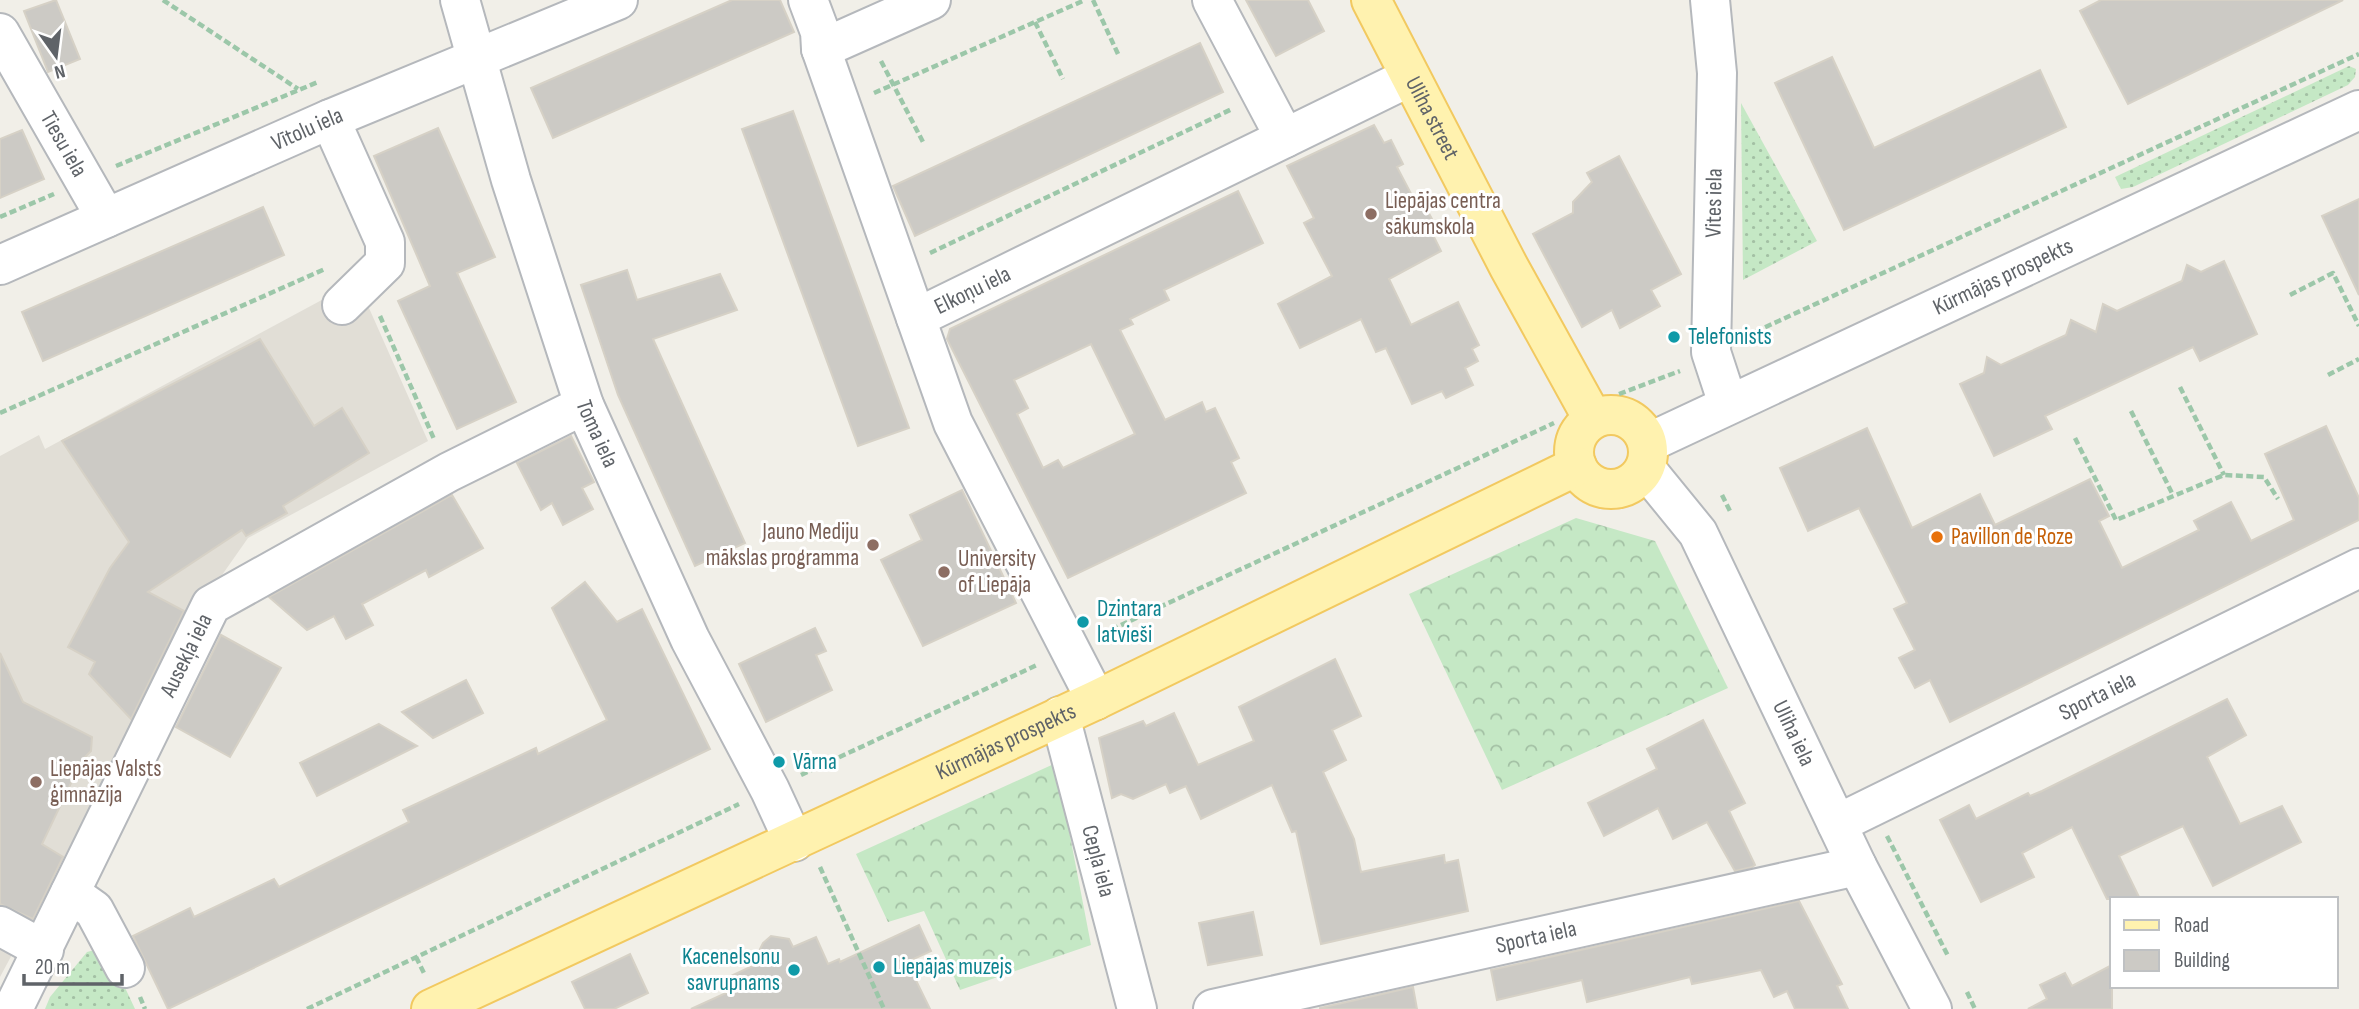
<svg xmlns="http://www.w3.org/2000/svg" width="2359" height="1009" viewBox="0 0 2359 1009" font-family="'Sofia Sans Condensed',sans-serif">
<defs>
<pattern id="grass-dots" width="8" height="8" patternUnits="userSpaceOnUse" patternTransform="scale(1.75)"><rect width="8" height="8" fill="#c5e8c5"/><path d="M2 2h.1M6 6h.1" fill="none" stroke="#a3c0a4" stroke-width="1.8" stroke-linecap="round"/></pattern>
<pattern id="forest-crowns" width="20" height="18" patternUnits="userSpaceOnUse" patternTransform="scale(1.75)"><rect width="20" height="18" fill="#c5e8c5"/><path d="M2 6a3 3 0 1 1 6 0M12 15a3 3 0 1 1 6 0" fill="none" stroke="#a3c0a4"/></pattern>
</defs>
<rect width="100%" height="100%" fill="#f1efe8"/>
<polygon fill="#e1ded6" points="357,281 428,441 248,538 194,615 0,977 0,456 39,435 45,449"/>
<g fill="url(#grass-dots)">
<polygon points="2349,66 2356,69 2355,77 2348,85 2133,187 2121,189 2115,177"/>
<polygon points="1741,103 1817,241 1743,280"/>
<polygon points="106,947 135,1009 45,1009 50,997 87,952"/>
</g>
<g fill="url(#forest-crowns)">
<polygon points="1576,518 1655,541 1728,688 1502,790 1409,594"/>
<polygon points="1056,763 1091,945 960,990 924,911 888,922 856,854"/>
</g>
<g fill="#cccac5" stroke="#d6d1c6" stroke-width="2" fill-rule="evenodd">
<polygon points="56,0 80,59 48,72 24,11"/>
<polygon points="732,0 780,0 794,32 553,138 531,88"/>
<polygon points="1246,0 1308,0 1324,31 1276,56"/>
<polygon points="2101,0 2343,0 2128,104 2080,11"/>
<polygon points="1200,43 1223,92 915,236 893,186"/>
<polygon points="1832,57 1874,148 2040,70 2066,127 1844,230 1775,83"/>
<polygon points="793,111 909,428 858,446 742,129"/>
<polygon points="1374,125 1384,143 1391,140 1403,164 1397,167 1419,209 1425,206 1438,230 1432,233 1441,251 1389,279 1411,325 1458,302 1479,345 1472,349 1478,361 1465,368 1473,385 1446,398 1442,391 1412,404 1386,348 1376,352 1361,319 1300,348 1278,304 1332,276 1304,223 1314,218 1287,166"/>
<polygon points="438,128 495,257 457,273 516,402 457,429 398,301 430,286 374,156"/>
<polygon points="22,130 44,179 0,198 0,139"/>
<polygon points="1619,156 1681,274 1651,290 1660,306 1620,328 1612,310 1582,327 1533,234 1573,213 1573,202 1592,182 1587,173"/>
<path d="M1238 191 1263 243 1164 290 1169 300 1130 319 1133 324 1120 330 1165 420 1202 402 1206 412 1215 408 1239 458 1231 462 1246 493 1068 578 947 339 950 329ZM1091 344 1135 434 1063 468 1058 460 1043 468 1017 414 1028 408 1014 380Z"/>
<polygon points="2359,199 2359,295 2322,216"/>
<polygon points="263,207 284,255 43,361 22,312"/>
<polygon points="2224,261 2257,334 2200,361 2193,347 2045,416 2052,429 1994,456 1960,384 1984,373 1987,357 2001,365 2066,335 2071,320 2096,332 2103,304 2117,311 2182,281 2187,265 2201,272"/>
<polygon points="627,270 637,300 720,274 737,310 653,339 745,543 695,566 618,395 581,285"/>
<polygon points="260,339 314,426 342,408 369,453 283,506 287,513 246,536 242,530 148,592 184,611 131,719 89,674 95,662 68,647 110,568 129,542 62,441"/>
<polygon points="2326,426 2359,498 2359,520 1950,722 1930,680 1915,688 1899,658 1915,650 1894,609 1907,603 1859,508 1808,531 1780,468 1867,428 1912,528 1980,494 1995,525 2090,479 2109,516 2099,521 2122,568 2199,530 2194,521 2231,502 2251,541 2294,520 2265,454"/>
<polygon points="571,436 594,482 582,488 593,509 563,525 552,503 541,510 517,463"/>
<polygon points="962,490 1016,603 923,646 881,560 922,540 910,515"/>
<polygon points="452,495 483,548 429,577 426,570 362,604 373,625 346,639 334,616 307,630 269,597"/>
<polygon points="585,582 617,622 642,609 710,749 168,1009 133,936 190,908 194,917 274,879 279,887 409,822 403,810 536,748 538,754 607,720 552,608"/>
<polygon points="815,628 826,651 816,655 832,690 766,722 739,664"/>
<polygon points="221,635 281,668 230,757 176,727"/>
<polygon points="0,653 23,702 92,737 91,751 82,760 42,844 63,857 33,919 0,904"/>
<polygon points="1335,659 1361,716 1332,730 1346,760 1323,772 1354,839 1361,872 1444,855 1445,863 1458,860 1468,911 1321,944 1296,831 1292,832 1272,785 1201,819 1186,786 1170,793 1166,784 1133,799 1121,794 1112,798 1099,738 1143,721 1146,726 1174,713 1198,765 1254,741 1239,707"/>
<polygon points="466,680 483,713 433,738 402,712"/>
<polygon points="2227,699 2246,735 2207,757 2240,824 2282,806 2301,842 2213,886 2183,826 2119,856 2140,899 2107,899 2072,827 2022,853 2034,877 1981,902 1940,820 1969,805 1976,819 2028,793 2030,796 2042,791"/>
<polygon points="1703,720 1745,803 1729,811 1755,865 1752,867 1735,871 1707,822 1673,839 1658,808 1604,836 1588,803 1657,769 1647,749"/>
<polygon points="379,724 417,746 317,796 300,763"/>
<polygon points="1799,901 1842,984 1837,986 1848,1009 1795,1009 1787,991 1774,997 1761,970 1692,984 1690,977 1587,1002 1582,980 1497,1000 1491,970"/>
<polygon points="1253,912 1262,955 1208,965 1199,923"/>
<polygon points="919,925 931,951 907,962 930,1009 691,1009 737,988 731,976 761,962 757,955 763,943 771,936 789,939 793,947 816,937 828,964 839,959 840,962"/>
<polygon points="630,954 648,993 614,1009 585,1009 572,982"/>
<polygon points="2112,965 2112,1009 2028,1009 2047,999 2040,985 2065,973 2072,986"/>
<polygon points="1413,987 1417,1009 1320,1009 1320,1008"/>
</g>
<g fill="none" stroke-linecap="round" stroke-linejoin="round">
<defs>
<g id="minor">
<path id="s1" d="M460 0 511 180 584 405 690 639 770 790 794 842"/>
<polyline points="808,0 820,32 821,49 953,423 1096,700"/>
<polyline points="1212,0 1285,138"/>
<polyline points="1710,0 1717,73 1711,352 1728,404"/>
<path id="s2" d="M0 33 106 218"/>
<polyline points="821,49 931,0"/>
<polyline points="330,119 385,242 385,263 342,305"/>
<path id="s3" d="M0 265 330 119 618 0"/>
<path id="s4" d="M916 318 1410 77"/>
<path id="s5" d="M1648 443 2359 110"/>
<path id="s6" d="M1645 468 1698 533 1857 866 1932 1009"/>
<path id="s7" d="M1060 716 1137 1009"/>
<path id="s8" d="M1837 824 2359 568"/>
<polyline points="70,893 94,910 125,968"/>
<polyline points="0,926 44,950"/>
<path id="s9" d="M13 1009 211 605 449 472 584 405"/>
<path id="s10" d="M1213 1009 1857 866"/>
</g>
<g id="major">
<path id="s11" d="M1371 0 1509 267 1593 419"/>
<circle cx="1611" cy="452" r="37"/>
<path id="s12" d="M431 1009 1096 700 1577 466"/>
</g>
</defs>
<use href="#minor" stroke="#b5b8bc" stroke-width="42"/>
<use href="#major" stroke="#f2c960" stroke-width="42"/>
<g stroke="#9cc7a9" stroke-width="4.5" stroke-dasharray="7 3.5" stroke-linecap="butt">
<polyline points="163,0 298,89"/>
<polyline points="1093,0 1118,54"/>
<polyline points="1035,22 1063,79"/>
<polyline points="881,61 924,144"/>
<polyline points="874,93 1085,0"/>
<polyline points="116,166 318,82"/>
<polyline points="0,217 54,194"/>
<polyline points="930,253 1232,109"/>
<polyline points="2290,295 2333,273 2359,326"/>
<polyline points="380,316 434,439"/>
<polyline points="1746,336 2359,54"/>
<polyline points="2328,375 2359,359"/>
<polyline points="2180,387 2224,475"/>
<polyline points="1619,394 1680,371"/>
<polyline points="2131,411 2173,495"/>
<polyline points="0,413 325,269"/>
<polyline points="2075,438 2116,520 2224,475 2264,477 2278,499"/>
<polyline points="1722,495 1731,513"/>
<polyline points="1102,634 1554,423"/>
<polyline points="801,775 1037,665"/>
<polyline points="1887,836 1948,956"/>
<polyline points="820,867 884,1009"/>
<polyline points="416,957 425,975"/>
<polyline points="1967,992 1975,1009"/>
<polyline points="140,997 145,1009"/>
<polyline points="307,1009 739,804"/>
</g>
<use href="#minor" stroke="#fff" stroke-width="38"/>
<use href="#major" stroke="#fff2af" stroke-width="38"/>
</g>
<g fill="#8d6e63" stroke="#fff" stroke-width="2.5">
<circle cx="1371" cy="214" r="7"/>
<circle cx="873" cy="545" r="7"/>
<circle cx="944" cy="572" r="7"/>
<circle cx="36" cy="782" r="7"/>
</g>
<g fill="#0f9aa8" stroke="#fff" stroke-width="2.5">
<circle cx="1674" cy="337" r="7"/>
<circle cx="1083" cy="622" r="7"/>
<circle cx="779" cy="762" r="7"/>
<circle cx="879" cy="967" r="7"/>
<circle cx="794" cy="970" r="7"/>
</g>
<circle fill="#e8710a" stroke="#fff" stroke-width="2.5" cx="1937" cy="537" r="7"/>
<g text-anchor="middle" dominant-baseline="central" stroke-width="6" stroke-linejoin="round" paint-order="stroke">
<g font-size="23" fill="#5f6368" stroke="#fff">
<text stroke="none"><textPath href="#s11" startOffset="133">Uliha street</textPath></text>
<text stroke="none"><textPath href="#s3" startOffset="336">Vītolu iela</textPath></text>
<text stroke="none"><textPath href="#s2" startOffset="128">Tiesu iela</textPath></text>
<text transform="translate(1714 203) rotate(-89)">Vites iela</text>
<text stroke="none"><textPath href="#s5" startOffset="392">Kūrmājas prospekts</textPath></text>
<text stroke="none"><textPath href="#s4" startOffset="63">Elkoņu iela</textPath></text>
<text stroke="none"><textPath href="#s1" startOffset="455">Toma iela</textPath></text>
<text stroke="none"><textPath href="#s9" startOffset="394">Ausekļa iela</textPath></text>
<text stroke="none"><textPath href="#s8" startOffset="290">Sporta iela</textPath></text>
<text stroke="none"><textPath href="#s6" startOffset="306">Uliha iela</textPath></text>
<text stroke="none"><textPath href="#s12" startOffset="634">Kūrmājas prospekts</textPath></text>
<text stroke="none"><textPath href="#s7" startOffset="150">Cepļa iela</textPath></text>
<text stroke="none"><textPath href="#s10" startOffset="331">Sporta iela</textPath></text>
</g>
<g font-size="23" fill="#785e54" stroke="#fff" text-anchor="start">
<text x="1385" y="201">Liepājas centra<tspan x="1385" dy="26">sākumskola</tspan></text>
<text x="859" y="532" text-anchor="end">Jauno Mediju<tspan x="859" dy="26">mākslas programma</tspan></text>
<text x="958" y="559">University<tspan x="958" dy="26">of Liepāja</tspan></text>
<text x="50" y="769">Liepājas Valsts<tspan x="50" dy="26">ģimnāzija</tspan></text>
</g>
<g font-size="23" fill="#0d838f" stroke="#fff" text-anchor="start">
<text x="1688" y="337">Telefonists</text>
<text x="1097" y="609">Dzintara<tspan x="1097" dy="26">latvieši</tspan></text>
<text x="793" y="762">Vārna</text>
<text x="780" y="957" text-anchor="end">Kacenelsonu<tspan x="780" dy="26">savrupnams</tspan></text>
<text x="893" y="967">Liepājas muzejs</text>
</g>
<g font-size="23" fill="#c56008" stroke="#fff" text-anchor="start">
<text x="1951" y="537">Pavillon de Roze</text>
</g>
</g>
<rect x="2110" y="897" width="228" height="91" fill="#ffffff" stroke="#bfc1c3" stroke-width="2"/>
<rect x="2124" y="920" width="35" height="10" fill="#fff2af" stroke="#bfc1c3" stroke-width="2"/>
<text x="2174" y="932" font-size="21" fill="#5f6368">Road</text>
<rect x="2124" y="950" width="35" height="21" fill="#cccac5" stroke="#bfc1c3" stroke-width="2"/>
<text x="2174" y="967" font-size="21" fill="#5f6368">Building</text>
<g transform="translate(56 56) rotate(166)" stroke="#ffffff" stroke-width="5" paint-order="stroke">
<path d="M0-5L12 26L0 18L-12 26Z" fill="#5f6368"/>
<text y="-10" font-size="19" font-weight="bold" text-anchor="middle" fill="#5f6368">N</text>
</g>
<path d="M24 974v10h98v-10" fill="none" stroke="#5f6368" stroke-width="3.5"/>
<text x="35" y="974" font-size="21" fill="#5f6368" stroke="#ffffff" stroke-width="5" paint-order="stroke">20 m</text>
</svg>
